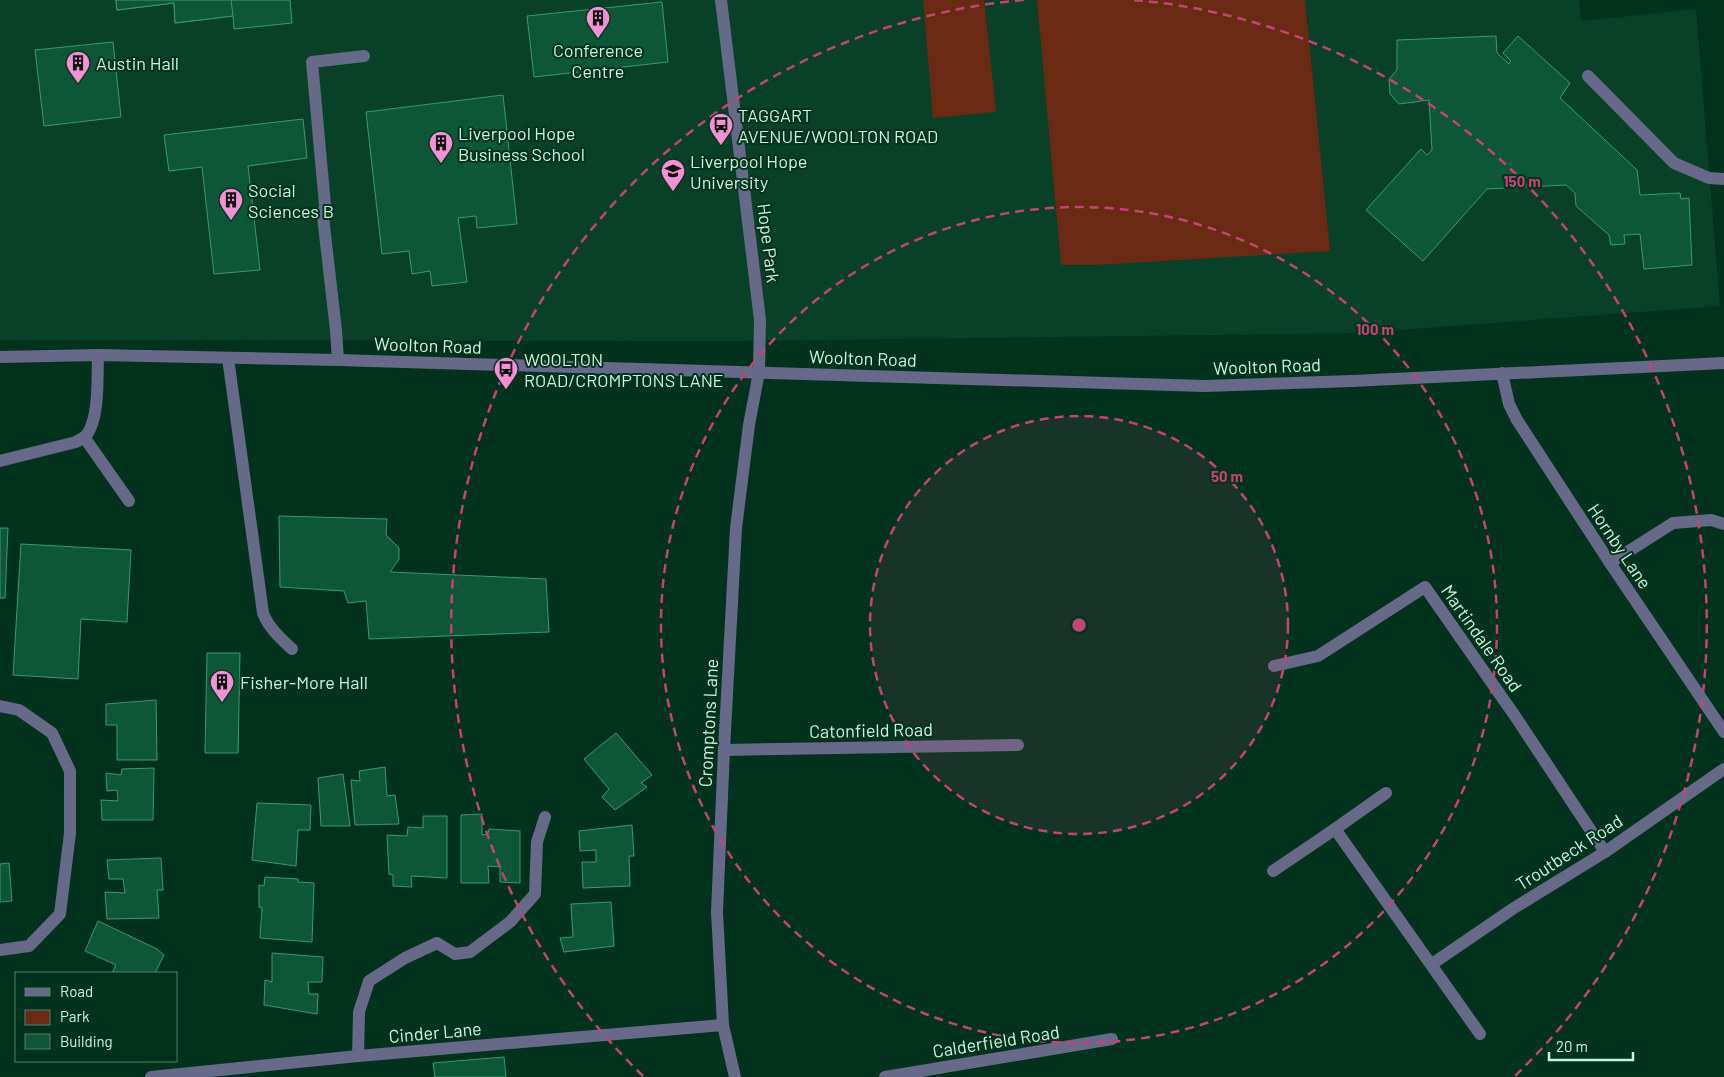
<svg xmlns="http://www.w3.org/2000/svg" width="1724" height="1077" viewBox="0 0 1724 1077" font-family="Barlow,sans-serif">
<rect width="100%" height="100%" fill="#00321d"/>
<polygon fill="#084028" points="0,0 1579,0 1581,21 1696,9 1720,306 1360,333 738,341 0,340"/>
<g fill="#692913">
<polygon points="923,0 984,0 996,112 933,118"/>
<polygon points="1037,0 1305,0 1330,251 1097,265 1061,265"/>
</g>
<g fill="#0d5638" stroke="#41986d">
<polygon points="116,0 290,0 292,23 234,29 233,16 175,23 174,3 117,10"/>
<polygon points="116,0 231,0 233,16 175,23 174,3 117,10"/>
<polygon points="662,2 668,62 534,77 527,16"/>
<polygon points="1496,36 1497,53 1509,64 1511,61 1503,53 1518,36 1570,83 1560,98 1637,170 1640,195 1680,193 1681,199 1689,198 1692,265 1644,269 1640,234 1624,235 1625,244 1611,245 1609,235 1576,206 1575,193 1566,185 1487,189 1423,261 1366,210 1421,149 1427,155 1432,150 1429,100 1399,104 1390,94 1389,79 1397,70 1397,40"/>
<polygon points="113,42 121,117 44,126 35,50"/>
<polygon points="503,95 517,224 477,228 476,216 458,218 467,282 432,286 430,271 412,274 409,251 382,254 366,112"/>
<polygon points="303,119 307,158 248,166 260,270 214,274 202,167 169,171 164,135"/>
<polygon points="279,516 387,519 386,535 399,548 399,559 390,572 546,579 549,632 369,639 366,601 348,603 344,591 280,587"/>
<polygon points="0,528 8,528 5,598 0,598"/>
<polygon points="21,544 131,550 127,622 81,619 78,679 13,675"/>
<polygon points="207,653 240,653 238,753 205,753"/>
<polygon points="156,700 157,760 117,760 117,725 106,725 106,704"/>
<polygon points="616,733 652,775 641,783 647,787 615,810 602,797 609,789 584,759"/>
<polygon points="385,767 387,796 395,795 399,824 355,825 351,780 360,781 359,771"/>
<polygon points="154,768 153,820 102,820 101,800 118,801 117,790 107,791 106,773 121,775 122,769"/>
<polygon points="343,774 350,826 321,826 318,778"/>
<polygon points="257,803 311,805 310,830 298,830 296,866 252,860"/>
<polygon points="482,814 482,835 488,834 489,829 520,831 520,883 500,882 500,867 488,866 489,883 461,883 461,815"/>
<polygon points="423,816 447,816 447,878 411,876 412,887 393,886 393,875 389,874 387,835 407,836 408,827 423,828"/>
<polygon points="632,825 634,856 629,856 630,886 583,888 582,862 596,862 596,850 580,851 579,831"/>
<polygon points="161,858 163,890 157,890 159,918 107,919 105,892 125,893 123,879 109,879 107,860"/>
<polygon points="9,863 12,901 0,902 0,864"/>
<polygon points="265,877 298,879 298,882 314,883 312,942 260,938 262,908 259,907 259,885 264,886"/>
<polygon points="611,902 614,946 564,952 560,938 573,937 571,904"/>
<polygon points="98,921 157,949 164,955 155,973 112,973 116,965 85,951"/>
<polygon points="272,953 323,957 322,982 308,982 309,994 318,994 317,1014 264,1005 265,980 272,982"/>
<polygon points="504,1057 506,1077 435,1077 433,1063"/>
</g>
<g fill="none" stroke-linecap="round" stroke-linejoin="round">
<g stroke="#666988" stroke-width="12">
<polyline points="721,0 760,320 759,372 749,425 736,528 724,750 717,912 723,1025 735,1077"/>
<polyline points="1588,76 1674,163 1709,178 1724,179"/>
<polyline points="0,357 98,355 338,360 1205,386 1352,381 1724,363"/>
<path d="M228 358 263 613C268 627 281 639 292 649"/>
<polyline points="338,360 336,330 323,217 325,205 312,62 364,56"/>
<polyline points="1502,373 1509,404 1517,420 1610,563 1724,732"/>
<polyline points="84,437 129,501"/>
<path d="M0 461 76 442C79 440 83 438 86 436 100 418 97 377 98 355"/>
<polyline points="1610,563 1673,523 1711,520 1724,524"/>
<polyline points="1274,666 1318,656 1425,587 1515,716 1605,852"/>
<polyline points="0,706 19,710 52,733 70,771 70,833 60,914 29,946 0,950"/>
<polyline points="724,750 1018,745"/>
<polyline points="1386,793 1335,829 1480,1034"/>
<polyline points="1273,871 1335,829"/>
<polyline points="1432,964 1514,908 1605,852 1724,769"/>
<polyline points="358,1056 359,1012 369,981 405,958 437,943 455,954 470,952 510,922 535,894 537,842 545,817"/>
<polyline points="151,1077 358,1056 723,1025"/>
<polyline points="885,1077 1112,1039"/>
</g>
</g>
<circle cx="1079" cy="625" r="209" fill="#c44475" fill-opacity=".12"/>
<g fill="none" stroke="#c44475" stroke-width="2.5" stroke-dasharray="9 6">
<circle cx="1079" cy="625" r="209"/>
<circle cx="1079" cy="625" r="418"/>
<path d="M643 1076A627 627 0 0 1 1024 0M1134 0A627 627 0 0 1 1515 1076"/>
</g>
<defs>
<symbol id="building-pin" viewBox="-11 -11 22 30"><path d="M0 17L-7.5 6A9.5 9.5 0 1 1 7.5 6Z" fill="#f391d5" stroke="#00321d"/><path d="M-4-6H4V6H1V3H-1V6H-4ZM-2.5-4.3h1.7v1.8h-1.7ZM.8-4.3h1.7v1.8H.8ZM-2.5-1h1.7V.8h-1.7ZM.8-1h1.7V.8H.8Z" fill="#111"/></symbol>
<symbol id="bus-pin" viewBox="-11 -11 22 30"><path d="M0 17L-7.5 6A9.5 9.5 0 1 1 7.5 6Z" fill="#f391d5" stroke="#00321d"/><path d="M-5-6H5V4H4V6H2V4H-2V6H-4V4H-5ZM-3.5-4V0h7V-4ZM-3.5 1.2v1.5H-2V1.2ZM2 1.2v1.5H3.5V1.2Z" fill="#111"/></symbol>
<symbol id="university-pin" viewBox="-11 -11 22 30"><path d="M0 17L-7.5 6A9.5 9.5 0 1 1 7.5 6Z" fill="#f391d5" stroke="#00321d"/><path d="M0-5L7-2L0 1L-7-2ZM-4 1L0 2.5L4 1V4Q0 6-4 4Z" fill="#111"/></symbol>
</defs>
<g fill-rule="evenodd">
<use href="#building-pin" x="584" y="4" width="28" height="38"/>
<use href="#building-pin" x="64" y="49" width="28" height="38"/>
<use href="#bus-pin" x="707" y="111" width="28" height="38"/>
<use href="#building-pin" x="427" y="129" width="28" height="38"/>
<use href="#university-pin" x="659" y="157" width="28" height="38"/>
<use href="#building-pin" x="217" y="186" width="28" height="38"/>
<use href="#bus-pin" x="492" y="355" width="28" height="38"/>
<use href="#building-pin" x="208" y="668" width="28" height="38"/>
</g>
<g text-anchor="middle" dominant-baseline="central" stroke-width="4" stroke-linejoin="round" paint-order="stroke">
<g font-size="18" fill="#ccf5dd" stroke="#00321d" text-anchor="start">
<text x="598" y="50" text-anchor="middle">Conference<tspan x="598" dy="21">Centre</tspan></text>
<text x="96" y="63">Austin Hall</text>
<text x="738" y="115">TAGGART<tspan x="738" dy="21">AVENUE/WOOLTON ROAD</tspan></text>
<text x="458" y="133">Liverpool Hope<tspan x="458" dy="21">Business School</tspan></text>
<text x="690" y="161">Liverpool Hope<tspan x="690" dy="21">University</tspan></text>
<text x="248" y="190">Social<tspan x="248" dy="21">Sciences B</tspan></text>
<text x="524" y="359">WOOLTON<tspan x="524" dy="21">ROAD/CROMPTONS LANE</tspan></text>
<text x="240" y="682">Fisher-More Hall</text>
</g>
<g font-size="18" fill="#ccf5dd" stroke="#00321d">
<text transform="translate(769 243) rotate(83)">Hope Park</text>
<text transform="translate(428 345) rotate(2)">Woolton Road</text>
<text transform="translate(863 358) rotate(2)">Woolton Road</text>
<text transform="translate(1267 366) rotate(-2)">Woolton Road</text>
<text transform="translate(1620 546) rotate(56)">Hornby Lane</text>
<text transform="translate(1482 638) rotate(55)">Martindale Road</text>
<text transform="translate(708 723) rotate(-87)">Cromptons Lane</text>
<text transform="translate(871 730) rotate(-1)">Catonfield Road</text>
<text transform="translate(1569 852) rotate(-33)">Troutbeck Road</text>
<text transform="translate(435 1032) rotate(-5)">Cinder Lane</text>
<text transform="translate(996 1041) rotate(-9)">Calderfield Road</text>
</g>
</g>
<circle cx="1079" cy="625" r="8" fill="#c44475" stroke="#00321d" stroke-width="2.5"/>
<g font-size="15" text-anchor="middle" font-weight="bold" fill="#c44475" stroke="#00321d" stroke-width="4" stroke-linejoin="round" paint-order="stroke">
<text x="1522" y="187">150 m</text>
<text x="1375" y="335">100 m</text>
<text x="1227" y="482">50 m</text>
</g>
<rect x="15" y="972" width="162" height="90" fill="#00321d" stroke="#52806a"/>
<rect x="25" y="988" width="25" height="8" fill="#666988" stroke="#52806a"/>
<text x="60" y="997" font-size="15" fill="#ccf5dd">Road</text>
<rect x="25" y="1010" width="25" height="15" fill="#692913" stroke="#52806a"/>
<text x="60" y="1022" font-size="15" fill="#ccf5dd">Park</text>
<rect x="25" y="1034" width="25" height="15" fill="#0d5638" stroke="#52806a"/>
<text x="60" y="1047" font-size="15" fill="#ccf5dd">Building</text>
<path d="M1549 1052v8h84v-8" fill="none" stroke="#ccf5dd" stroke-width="2.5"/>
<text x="1556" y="1052" font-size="15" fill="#ccf5dd" stroke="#00321d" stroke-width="4" paint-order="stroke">20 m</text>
</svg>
